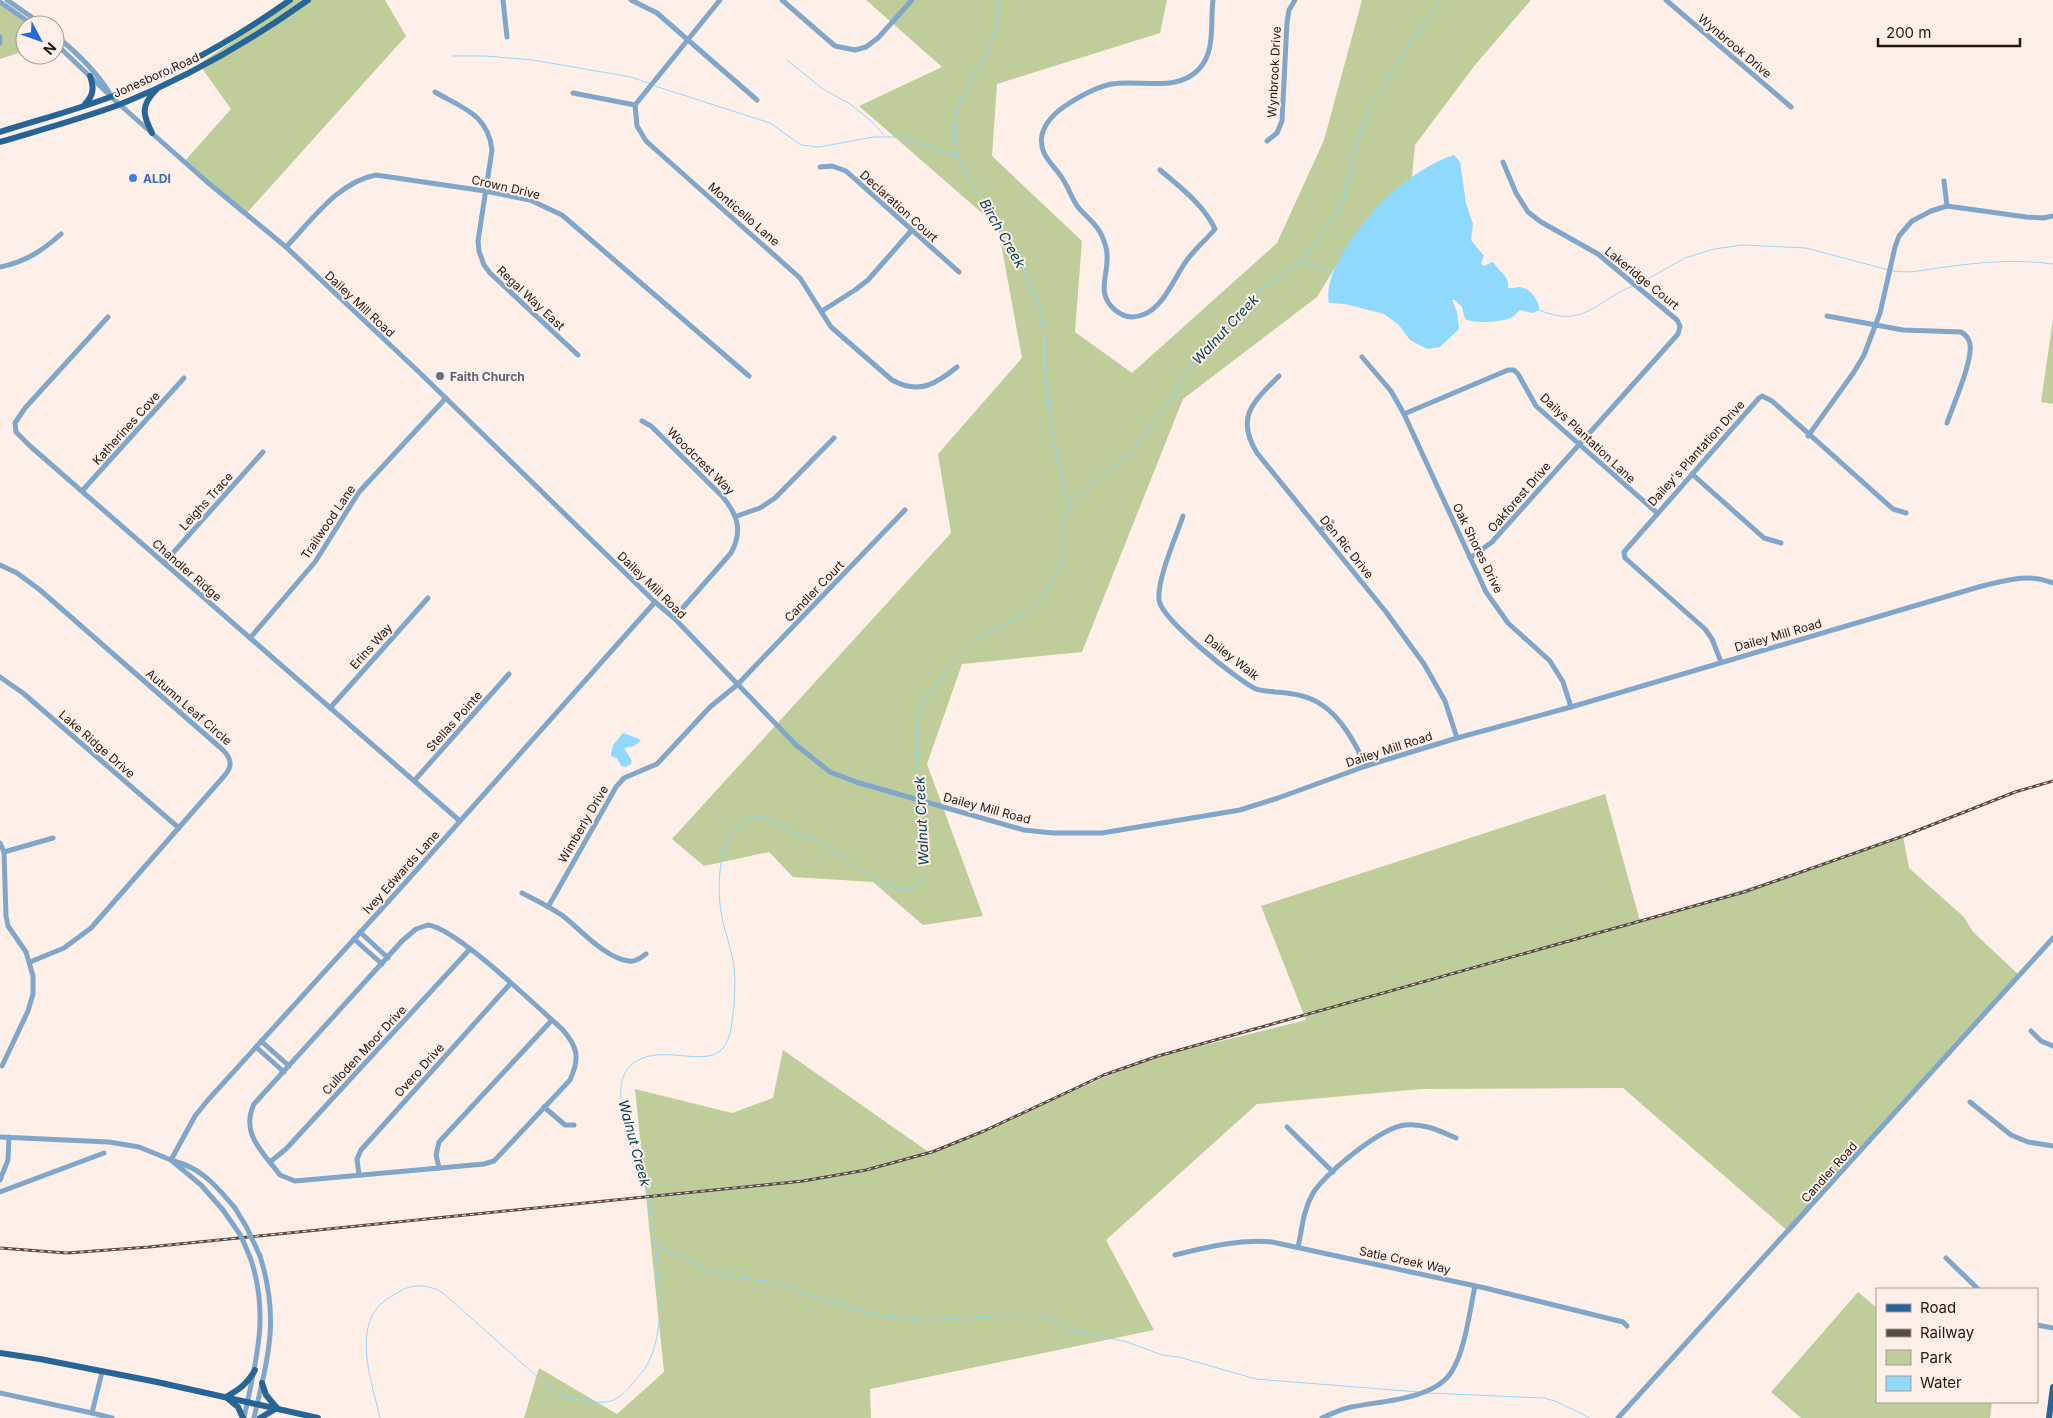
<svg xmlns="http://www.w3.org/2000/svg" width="2053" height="1418" viewBox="0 0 2053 1418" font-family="Inter,sans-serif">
<rect width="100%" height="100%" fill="#fef0e9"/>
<g fill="#bfcd9b">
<polygon points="294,0 385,0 406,36 244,216 183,163 231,109 199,64"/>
<polygon points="866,0 1167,0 1160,33 997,84 992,156 1082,241 1075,332 1132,373 1277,243 1324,140 1362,0 1531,0 1475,65 1415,145 1411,187 1345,251 1317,297 1183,399 1082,652 962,664 927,764 983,916 923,925 873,882 793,877 769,852 704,866 672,839 951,533 938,454 1022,358 998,227 859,106 942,67"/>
<polygon points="0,5 29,25 25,25 25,51 0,59"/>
<polygon points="2053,319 2053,404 2041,402"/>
<polygon points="1605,794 1640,921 1800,872 1903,836 1909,868 1964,917 1973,932 2018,974 1790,1233 1623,1088 1421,1089 1257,1104 1106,1240 1154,1330 870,1389 871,1418 524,1418 539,1368 617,1414 664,1372 635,1089 732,1113 773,1098 783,1050 930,1153 1144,1060 1306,1020 1261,906"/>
<polygon points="1858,1292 1877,1308 1877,1402 1992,1402 1990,1418 1801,1418 1771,1392"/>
</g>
<g fill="#90d9fe">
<path d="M1454 155 1460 162 1466 203 1473 224 1471 240 1484 256 1481 264 1484 266 1492 262 1494 263C1500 273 1510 276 1508 288 1513 289 1516 287 1520 287 1530 288 1540 301 1539 310L1533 313 1520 310C1516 313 1515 316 1511 318 1502 322 1473 324 1465 319L1462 307 1455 300H1452L1457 312 1459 329 1440 347 1427 349 1410 340 1399 325 1384 314 1345 304 1329 303C1321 268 1374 206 1401 185 1417 173 1435 161 1454 155Z"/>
<polygon points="623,733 639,739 641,741 634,746 624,748 632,761 630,765 625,767 621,766 617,758 612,757 611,754 613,745"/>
</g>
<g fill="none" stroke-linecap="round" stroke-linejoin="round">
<g stroke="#90d9fe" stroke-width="1">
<path d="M999 0C999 12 998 23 994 34 979 81 944 98 957 156L993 218 1019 257 1038 302 1042 317 1044 336V367L1048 392 1049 412 1054 444 1069 506"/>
<polyline points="451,56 486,56 533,60 631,77 651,84"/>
<polyline points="787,60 823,89 850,104 870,120 884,135"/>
<polyline points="655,86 770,123 801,145 819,147 873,137 899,137 956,155"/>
<polyline points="1301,261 1332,274"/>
<path d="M1892 271C1912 274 1927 269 1946 267 1981 262 2017 259 2053 264"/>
<polyline points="1637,285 1685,258 1714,249 1742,245 1806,248 1889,270"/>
<path d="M1539 310C1585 329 1595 301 1633 286"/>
<path d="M920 799C919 774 911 731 921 709 927 694 937 683 947 671 957 658 971 643 985 634 1003 623 1027 618 1040 600 1051 584 1062 564 1064 545 1064 540 1063 535 1063 530 1062 518 1069 508 1075 499L1135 449 1173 398 1193 361 1267 284 1303 259 1321 237 1343 201 1358 139 1371 106 1417 34 1442 0"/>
<polyline points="656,1246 724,1276 774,1282 803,1293 875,1315 930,1320 1010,1315 1043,1316 1073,1330 1127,1342 1162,1355 1179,1357 1256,1379 1418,1392"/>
<polyline points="1427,1393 1544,1398 1555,1401 1590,1418"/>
<path d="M380 1418C373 1386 354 1335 378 1307 383 1301 390 1297 397 1293 412 1283 428 1284 443 1293L550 1388C563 1398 574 1399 589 1401 611 1405 618 1400 632 1384 639 1376 646 1369 650 1359 667 1321 658 1270 653 1230 650 1212 651 1195 641 1179 636 1161 633 1142 628 1123 626 1115 623 1106 621 1098 620 1087 622 1074 630 1066 657 1040 706 1070 723 1048 732 1037 732 1019 734 1005 735 990 736 970 732 956 729 941 723 927 721 912 716 879 719 823 759 816 772 822 784 830 797 834 806 837 814 839 823 844 841 853 914 920 924 871L920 803"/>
</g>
<g stroke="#80a7ca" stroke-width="5">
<polyline points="7,0 43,25"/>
<polyline points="503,0 507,37"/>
<polyline points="631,0 657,13 757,100"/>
<path d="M720 0 635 105 637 126 646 141 800 278 831 327 892 380C919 395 936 384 957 367"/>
<polyline points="782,0 835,46 855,50 866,47 878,38 912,0"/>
<polyline points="1666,0 1791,107"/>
<polyline points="0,2 33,25"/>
<path d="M55 35C75 51 95 70 109 92"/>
<polyline points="0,37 0,43"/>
<path d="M55 43 119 104 206 181 286 247 420 373 655 602 674 618 796 745 830 772 856 782 1024 830 1053 833H1102L1240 810 1278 798 1366 766 1457 738 1571 707 1982 586C2007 580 2029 573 2053 583"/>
<path d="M435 92C462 108 488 114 492 150L478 241 479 251 484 265 490 273 578 355"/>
<polyline points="573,93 635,105"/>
<polyline points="1267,141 1277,133 1282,121 1287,22 1289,10 1295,0"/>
<polyline points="820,167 832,166 846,171 959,272"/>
<path d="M1160 170C1180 187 1204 205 1215 229 1206 240 1195 249 1187 260 1172 280 1162 316 1132 317 1125 317 1120 314 1115 310 1095 293 1109 275 1107 254 1107 248 1104 241 1102 236 1097 224 1086 217 1078 207 1072 199 1069 189 1064 181 1055 165 1038 156 1042 135 1045 122 1057 111 1068 104 1082 95 1096 87 1112 84 1140 79 1177 93 1199 69 1216 51 1210 22 1213 0"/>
<polyline points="1944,181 1947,206"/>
<path d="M286 247C312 220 338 182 376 175L485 191 530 200 562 215 749 376"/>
<path d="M0 267C25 262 42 251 61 234"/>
<polyline points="822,311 855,290 868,280 911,231"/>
<path d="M1827 316 1903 330 1961 332C1966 335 1969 338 1970 344 1973 361 1953 405 1947 423"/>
<polyline points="108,317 25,408 15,423 16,432 30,446 460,821"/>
<polyline points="1362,357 1391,391 1404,414 1486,592 1508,623 1550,661 1563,682 1571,707"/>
<path d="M1279 376C1253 402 1235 417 1257 453L1386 612 1424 664 1445 701 1457 738"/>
<polyline points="1404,414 1508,370 1514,370 1518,374 1536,406 1656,512"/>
<path d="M642 421 651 426 722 496C738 515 743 531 731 553L674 618"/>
<polyline points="1808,436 1854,372 1864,355 1880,313 1895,247 1899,236 1912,221 1931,211 1947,206 2026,217 2043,218 2053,216"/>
<polyline points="1692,474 1764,538 1781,543"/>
<polyline points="82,491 184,378"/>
<polyline points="737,516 760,508 775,498 834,438"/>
<path d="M1183 516C1176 537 1157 579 1159 600 1161 619 1237 680 1256 689 1261 691 1269 691 1275 692 1290 693 1308 695 1322 705 1342 718 1356 745 1366 766"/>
<polyline points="1320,530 1332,522"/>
<polyline points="1470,558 1492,542 1678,334 1680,326 1677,320 1598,254 1541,222 1528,212 1516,193 1503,162"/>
<polyline points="164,563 263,452"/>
<path d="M0 565 17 573 40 590 223 750C231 758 233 766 225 775L91 928 64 948 30 962"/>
<polyline points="250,638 315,562 359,492 446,398"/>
<polyline points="1721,662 1712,639 1705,629 1625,558 1624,552 1759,398 1762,396 1772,401 1893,509 1906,513"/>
<polyline points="0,677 23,693 179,828"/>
<polyline points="330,708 428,598"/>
<polyline points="414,781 509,674"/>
<polyline points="0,843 4,852 6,916 8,926 26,952 33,976 33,994 28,1011 2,1066"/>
<polyline points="4,852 53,838"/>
<path d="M522 893C536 900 550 907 563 916 580 929 606 959 629 961 636 962 640 958 646 954"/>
<polyline points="548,907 616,787 624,778 657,764 710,707 737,685 905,510"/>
<path d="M428 925C456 928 537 1007 562 1029 578 1047 580 1058 570 1080L494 1161 484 1164 295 1181 280 1175C263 1152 240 1134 254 1104L402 941 416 929Z"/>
<polyline points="360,932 388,958"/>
<polyline points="354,939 382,964"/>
<polyline points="2031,1031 2041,1041 2053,1046"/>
<polyline points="261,1041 289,1066"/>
<polyline points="256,1047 284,1072"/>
<polyline points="1970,1102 2011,1135 2028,1142 2053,1146"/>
<polyline points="544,1107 565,1125 574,1125"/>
<polyline points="1287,1127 1333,1172"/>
<polyline points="0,1137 109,1142 139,1147 171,1160 201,1185 223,1210"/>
<polyline points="171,1160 195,1116 208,1100 405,883 655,602"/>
<path d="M174 1161C203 1169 216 1186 235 1208"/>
<polyline points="270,1162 286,1149 470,949"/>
<polyline points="439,1168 436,1155 439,1142 552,1020"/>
<polyline points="359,1175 357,1159 361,1150 510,984"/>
<polyline points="0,1180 8,1160 9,1137"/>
<polyline points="0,1192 104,1153"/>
<path d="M1298 1247C1302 1230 1303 1211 1312 1195 1322 1175 1382 1127 1405 1125 1424 1123 1440 1131 1456 1138"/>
<path d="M1175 1255C1208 1247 1239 1239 1272 1242L1485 1288 1623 1322 1627 1326"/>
<polyline points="1946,1258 1978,1289"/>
<polyline points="2037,1325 2053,1328"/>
<polyline points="102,1372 92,1413 112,1418"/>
<polyline points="0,1393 92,1413"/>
<path d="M244 1418C256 1361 270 1314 250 1257"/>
<path d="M254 1418C268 1356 280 1320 260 1256"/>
<path d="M1322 1418C1331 1414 1341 1409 1351 1407 1380 1401 1435 1400 1452 1371 1465 1351 1470 1309 1475 1286"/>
<polyline points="1618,1418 2053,938"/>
</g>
<g stroke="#266596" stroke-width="6">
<path d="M85 104C94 95 94 87 90 76"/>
<path d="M0 132C38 120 76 110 113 96 177 72 235 39 290 0"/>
<path d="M152 133C143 115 140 106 156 90"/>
<path d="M0 142C40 130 81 119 121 104 188 77 249 42 308 0"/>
<polyline points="0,1353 40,1359 157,1382 318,1418"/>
<polyline points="262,1383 266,1395 276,1407"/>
<path d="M226 1397C240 1389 247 1384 255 1370"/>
<polyline points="227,1398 238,1407 243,1418"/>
<polyline points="260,1418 277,1408"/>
<polyline points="2049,1418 2053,1387"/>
</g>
<defs>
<polyline id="rail" points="0,1248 67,1253 149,1247 803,1181 866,1170 932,1152 984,1131 1104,1075 1158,1056 1744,892 1906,835 2015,792 2053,781"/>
</defs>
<use href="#rail" stroke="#584c46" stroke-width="3"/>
<use href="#rail" stroke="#fef0e9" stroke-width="1" stroke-dasharray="4" stroke-linecap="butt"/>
<g stroke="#80a7ca" stroke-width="5">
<polyline points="235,1208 247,1228 260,1256"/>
<polyline points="223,1210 241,1236 250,1257"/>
</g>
</g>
<circle fill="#3f7fe0" stroke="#fef0e9" stroke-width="2" cx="133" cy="178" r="5"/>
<circle fill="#6b7280" stroke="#fef0e9" stroke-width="2" cx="440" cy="376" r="5"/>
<g text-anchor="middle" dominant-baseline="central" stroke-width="4" stroke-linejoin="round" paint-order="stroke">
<g font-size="12" fill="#221611" stroke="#fef0e9">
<text transform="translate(1735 46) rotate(40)">Wynbrook Drive</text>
<text transform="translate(1274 72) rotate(-87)">Wynbrook Drive</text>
<text transform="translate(156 75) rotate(-24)">Jonesboro Road</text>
<text transform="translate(506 187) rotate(13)">Crown Drive</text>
<text transform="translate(899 206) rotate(42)">Declaration Court</text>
<text transform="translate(744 214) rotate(41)">Monticello Lane</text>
<text transform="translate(1642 278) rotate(39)">Lakeridge Court</text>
<text transform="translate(531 298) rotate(43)">Regal Way East</text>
<text transform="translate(360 304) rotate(43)">Dailey Mill Road</text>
<text transform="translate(126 428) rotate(-48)">Katherines Cove</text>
<text transform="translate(1588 438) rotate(43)">Dailys Plantation Lane</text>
<text transform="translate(1696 453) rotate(-48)">Dailey's Plantation Drive</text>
<text transform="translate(701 461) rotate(45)">Woodcrest Way</text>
<text transform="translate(1519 497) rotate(-49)">Oakforest Drive</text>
<text transform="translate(206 501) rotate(-48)">Leighs Trace</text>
<text transform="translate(328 522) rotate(-56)">Trailwood Lane</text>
<text transform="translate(1347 547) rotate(51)">Den Ric Drive</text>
<text transform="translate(1478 548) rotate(64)">Oak Shores Drive</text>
<text transform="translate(187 570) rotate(41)">Chandler Ridge</text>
<text transform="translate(652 585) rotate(44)">Dailey Mill Road</text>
<text transform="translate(814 591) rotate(-46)">Candler Court</text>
<text transform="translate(1778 635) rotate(-16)">Dailey Mill Road</text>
<text transform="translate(371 646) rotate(-48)">Erins Way</text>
<text transform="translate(1232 657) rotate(38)">Dailey Walk</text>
<text transform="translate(189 707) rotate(41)">Autumn Leaf Circle</text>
<text transform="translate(454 721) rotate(-48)">Stellas Pointe</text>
<text transform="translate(97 744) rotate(41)">Lake Ridge Drive</text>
<text transform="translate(1389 749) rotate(-18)">Dailey Mill Road</text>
<text transform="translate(987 808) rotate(15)">Dailey Mill Road</text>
<text transform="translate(583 824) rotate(-60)">Wimberly Drive</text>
<text transform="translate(401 872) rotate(-48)">Ivey Edwards Lane</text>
<text transform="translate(364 1050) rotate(-47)">Culloden Moor Drive</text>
<text transform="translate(419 1070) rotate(-48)">Overo Drive</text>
<text transform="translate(1829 1172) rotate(-48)">Candler Road</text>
<text transform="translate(1405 1260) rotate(12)">Satie Creek Way</text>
</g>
<g font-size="12" font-weight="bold" fill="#366cbe" stroke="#fef0e9" text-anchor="start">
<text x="143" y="178">ALDI</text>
</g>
<g font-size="12" font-weight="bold" fill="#5b616d" stroke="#fef0e9" text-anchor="start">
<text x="450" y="376">Faith Church</text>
</g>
<g font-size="14" font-style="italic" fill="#004058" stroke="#fef0e9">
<text transform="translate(1003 233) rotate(60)">Birch Creek</text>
<text transform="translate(1225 329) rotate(-47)">Walnut Creek</text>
<text transform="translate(921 821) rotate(-93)">Walnut Creek</text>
<text transform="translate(635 1143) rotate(75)">Walnut Creek</text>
</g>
</g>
<rect x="1876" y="1288" width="162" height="115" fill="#fef0e9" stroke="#a69993"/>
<rect x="1886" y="1304" width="25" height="8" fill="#266596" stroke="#a69993"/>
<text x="1920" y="1313" font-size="15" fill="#221611">Road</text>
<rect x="1886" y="1329" width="25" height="8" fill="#584c46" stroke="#a69993"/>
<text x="1920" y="1338" font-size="15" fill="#221611">Railway</text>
<rect x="1886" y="1350" width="25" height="15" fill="#bfcd9b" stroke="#a69993"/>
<text x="1920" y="1363" font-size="15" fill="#221611">Park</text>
<rect x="1886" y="1376" width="25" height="15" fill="#90d9fe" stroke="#a69993"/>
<text x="1920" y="1388" font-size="15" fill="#221611">Water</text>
<g transform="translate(40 40) rotate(131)"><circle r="24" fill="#fef0e9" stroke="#a69993"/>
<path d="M0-4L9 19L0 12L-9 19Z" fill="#266bd7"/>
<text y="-8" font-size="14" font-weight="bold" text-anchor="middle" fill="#221611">N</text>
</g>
<path d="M1878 38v8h142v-8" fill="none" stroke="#221611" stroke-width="2.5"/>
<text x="1886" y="38" font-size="15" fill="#221611" stroke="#fef0e9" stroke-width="4" paint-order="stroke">200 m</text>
</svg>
